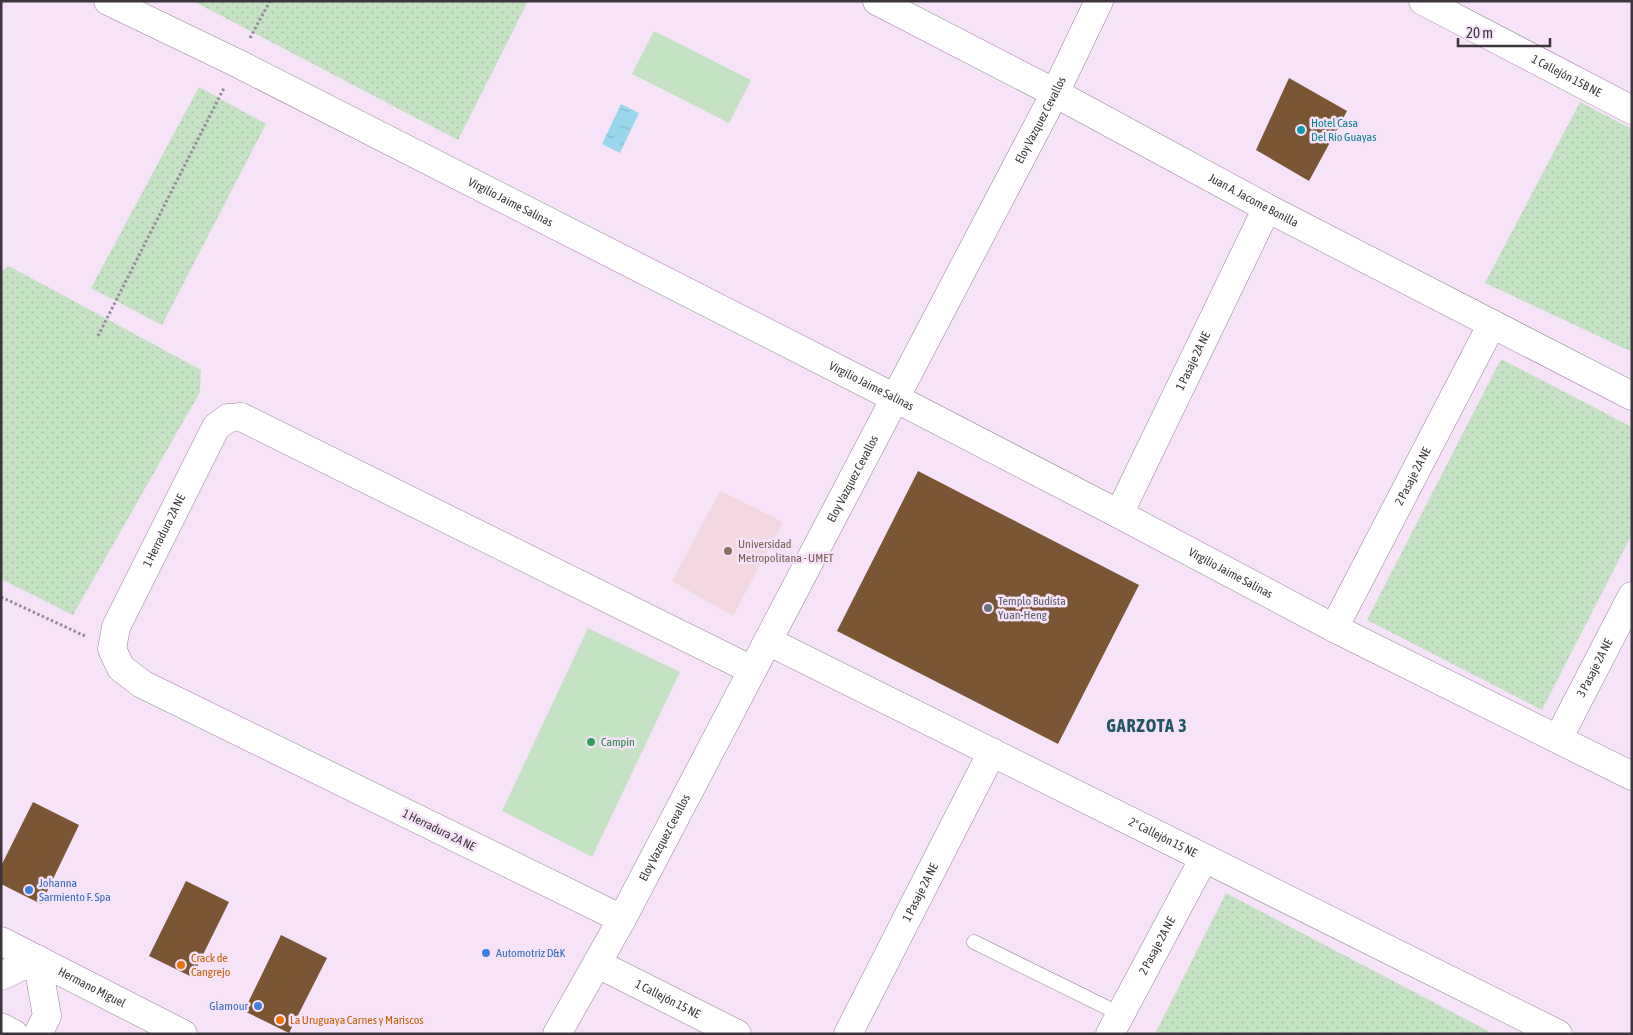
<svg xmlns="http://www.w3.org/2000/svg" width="1633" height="1035" viewBox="0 0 1633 1035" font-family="'Asap Condensed',sans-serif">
<defs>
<pattern id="park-dots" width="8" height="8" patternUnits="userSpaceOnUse" patternTransform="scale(1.25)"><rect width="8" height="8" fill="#c6e2c5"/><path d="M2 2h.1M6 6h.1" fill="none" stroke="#abc2aa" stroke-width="1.8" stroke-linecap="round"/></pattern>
<pattern id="water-ripples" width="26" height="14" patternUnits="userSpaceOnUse" patternTransform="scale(1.25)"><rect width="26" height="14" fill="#9ad7ec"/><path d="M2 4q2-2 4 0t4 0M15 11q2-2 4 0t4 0" fill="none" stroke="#86b9cb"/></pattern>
</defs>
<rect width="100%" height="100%" fill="#f6e3f8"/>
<polygon fill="#f2d9e1" points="720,491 783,522 733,616 672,581"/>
<g fill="url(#park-dots)">
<polygon points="193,1 528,1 458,140"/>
<polygon points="199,87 266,124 162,325 91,288"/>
<polygon points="1580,102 1632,129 1632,352 1485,283"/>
<polygon points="9,266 201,370 200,392 73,615 1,579 1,272"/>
<polygon points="1501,359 1632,427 1632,534 1542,710 1367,620"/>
<polygon points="1226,893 1494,1034 1155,1034"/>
</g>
<g fill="#c6e2c5">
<polygon points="654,31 751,80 729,123 632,74"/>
<polygon points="588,628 680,672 592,857 502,811"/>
</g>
<polygon fill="url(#water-ripples)" points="621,104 639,113 620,153 602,144"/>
<g fill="#7a5634">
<polygon points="1289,78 1347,111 1309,181 1256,150"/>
<polygon points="918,471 1139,585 1058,744 837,631"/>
<polygon points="33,802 79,825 41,904 1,884 1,866"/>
<polygon points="186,881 229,902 192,977 149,956"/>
<polygon points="281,935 327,958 289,1033 244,1011"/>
</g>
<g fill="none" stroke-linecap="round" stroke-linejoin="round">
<defs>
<polyline id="service" points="974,942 1120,1014"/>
<g id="minor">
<path id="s1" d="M108 1 237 63 895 398 1119 514 1334 628 1632 776"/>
<path id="s2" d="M877 1 1055 93 1267 208 1632 396"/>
<path id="s3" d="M1423 1 1632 110"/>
<path id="s4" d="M1119 514 1267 208"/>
<path id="s5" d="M1334 628 1492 324"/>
<path id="s6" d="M768 641 1558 1034"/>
<path id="s7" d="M1558 739 1632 596"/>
<path id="s8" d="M622 919 142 684 121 668 112 649 116 627 216 427 228 418 241 417 752 670"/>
<path id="s9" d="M598 964 737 1034"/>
<path id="s10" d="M557 1034 622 919 1055 93 1099 1"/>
<path id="s11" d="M848 1034 992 752"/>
<path id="s12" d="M1110 1034 1204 858"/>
</g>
<g id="tertiary">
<path id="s13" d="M1 941 183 1034"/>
<polyline points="1,976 37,959 47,1016 38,1034"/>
<polyline points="1,1027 14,1034"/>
</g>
</defs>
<use href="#service" stroke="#968598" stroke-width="15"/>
<use href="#minor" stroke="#968598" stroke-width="29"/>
<use href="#tertiary" stroke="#968598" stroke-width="29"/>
<g stroke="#978a99" stroke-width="3" stroke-dasharray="2.5 2.5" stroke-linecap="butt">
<polyline points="250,38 270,1"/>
<polyline points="98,336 224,88"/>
<polyline points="1,597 85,636"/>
</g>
<use href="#service" stroke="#fff" stroke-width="14"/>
<use href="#minor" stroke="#fff" stroke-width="28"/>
<use href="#tertiary" stroke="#fff" stroke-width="28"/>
</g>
<circle fill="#0f9aa8" stroke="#f6e3f8" stroke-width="2" cx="1301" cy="130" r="5"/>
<circle fill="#8d6e63" stroke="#f6e3f8" stroke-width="2" cx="728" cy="551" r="5"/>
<circle fill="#6b7280" stroke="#f6e3f8" stroke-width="2" cx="988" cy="608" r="5"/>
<circle fill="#2e9e5b" stroke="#f6e3f8" stroke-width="2" cx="591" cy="742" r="5"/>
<g fill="#3f7fe0" stroke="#f6e3f8" stroke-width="2">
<circle cx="29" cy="890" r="5"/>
<circle cx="486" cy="953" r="5"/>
<circle cx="258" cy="1006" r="5"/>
</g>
<g fill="#e8710a" stroke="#f6e3f8" stroke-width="2">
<circle cx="181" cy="965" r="5"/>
<circle cx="280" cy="1020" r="5"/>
</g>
<g text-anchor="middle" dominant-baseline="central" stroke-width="5" stroke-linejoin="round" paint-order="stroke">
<g font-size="12" fill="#3c353d" stroke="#f6e3f8">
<text stroke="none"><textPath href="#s3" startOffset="162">1 Callejón 15B NE</textPath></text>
<text stroke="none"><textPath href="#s10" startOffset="1034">Eloy Vazquez Cevallos</textPath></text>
<text stroke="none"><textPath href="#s2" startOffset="426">Juan A. Jacome Bonilla</textPath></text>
<text stroke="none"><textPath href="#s1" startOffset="450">Virgilio Jaime Salinas</textPath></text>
<text stroke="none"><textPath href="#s4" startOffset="170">1 Pasaje 2A NE</textPath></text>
<text stroke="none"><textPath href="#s1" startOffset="855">Virgilio Jaime Salinas</textPath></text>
<text stroke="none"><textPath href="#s5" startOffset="171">2 Pasaje 2A NE</textPath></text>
<text stroke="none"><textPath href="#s10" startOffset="629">Eloy Vazquez Cevallos</textPath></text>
<text stroke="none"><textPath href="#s8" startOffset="712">1 Herradura 2A NE</textPath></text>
<text stroke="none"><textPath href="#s1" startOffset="1260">Virgilio Jaime Salinas</textPath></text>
<text stroke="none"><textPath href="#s7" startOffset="80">3 Pasaje 2A NE</textPath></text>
<text transform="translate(439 830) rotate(26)">1 Herradura 2A NE</text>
<text stroke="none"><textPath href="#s6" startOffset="441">2° Callejón 15 NE</textPath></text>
<text stroke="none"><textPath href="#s10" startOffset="224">Eloy Vazquez Cevallos</textPath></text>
<text stroke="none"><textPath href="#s11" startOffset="159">1 Pasaje 2A NE</textPath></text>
<text stroke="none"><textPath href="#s12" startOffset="100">2 Pasaje 2A NE</textPath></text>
<text stroke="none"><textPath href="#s13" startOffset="102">Hermano Miguel</textPath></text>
<text stroke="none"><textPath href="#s9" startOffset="78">1 Callejón 15 NE</textPath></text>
</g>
<g font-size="12" fill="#0d838f" stroke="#f6e3f8" text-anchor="start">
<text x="1311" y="123">Hotel Casa<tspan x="1311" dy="14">Del Rio Guayas</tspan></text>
</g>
<g font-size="12" fill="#785e54" stroke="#f6e3f8" text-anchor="start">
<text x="738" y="544">Universidad<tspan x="738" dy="14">Metropolitana - UMET</tspan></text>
</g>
<g font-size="12" fill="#5b616d" stroke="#f6e3f8" text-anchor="start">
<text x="998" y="601">Templo Budista<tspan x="998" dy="14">Yuan-Heng</tspan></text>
</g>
<g font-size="12" fill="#27864d" stroke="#f6e3f8" text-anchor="start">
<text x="601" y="742">Campin</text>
</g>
<g font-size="12" fill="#366cbe" stroke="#f6e3f8" text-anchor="start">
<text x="39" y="883">Johanna<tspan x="39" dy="14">Sarmiento F. Spa</tspan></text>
<text x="496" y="953">Automotriz D&amp;K</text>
<text x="248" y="1006" text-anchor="end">Glamour</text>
</g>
<g font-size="12" fill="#c56008" stroke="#f6e3f8" text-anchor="start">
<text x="191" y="958">Crack de<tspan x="191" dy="14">Cangrejo</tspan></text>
<text x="290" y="1020">La Uruguaya Carnes y Mariscos</text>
</g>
<g font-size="18" font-weight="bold" letter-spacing="1" fill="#225565" stroke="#f6e3f8">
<text x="1147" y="725">GARZOTA 3</text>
</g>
</g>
<rect width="1633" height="1035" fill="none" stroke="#3c353d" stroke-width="5"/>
<path d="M1458 38v8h92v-8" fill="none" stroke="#3c353d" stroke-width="2.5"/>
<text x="1466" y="38" font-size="15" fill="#3c353d" stroke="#f6e3f8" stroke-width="4" paint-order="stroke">20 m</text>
</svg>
